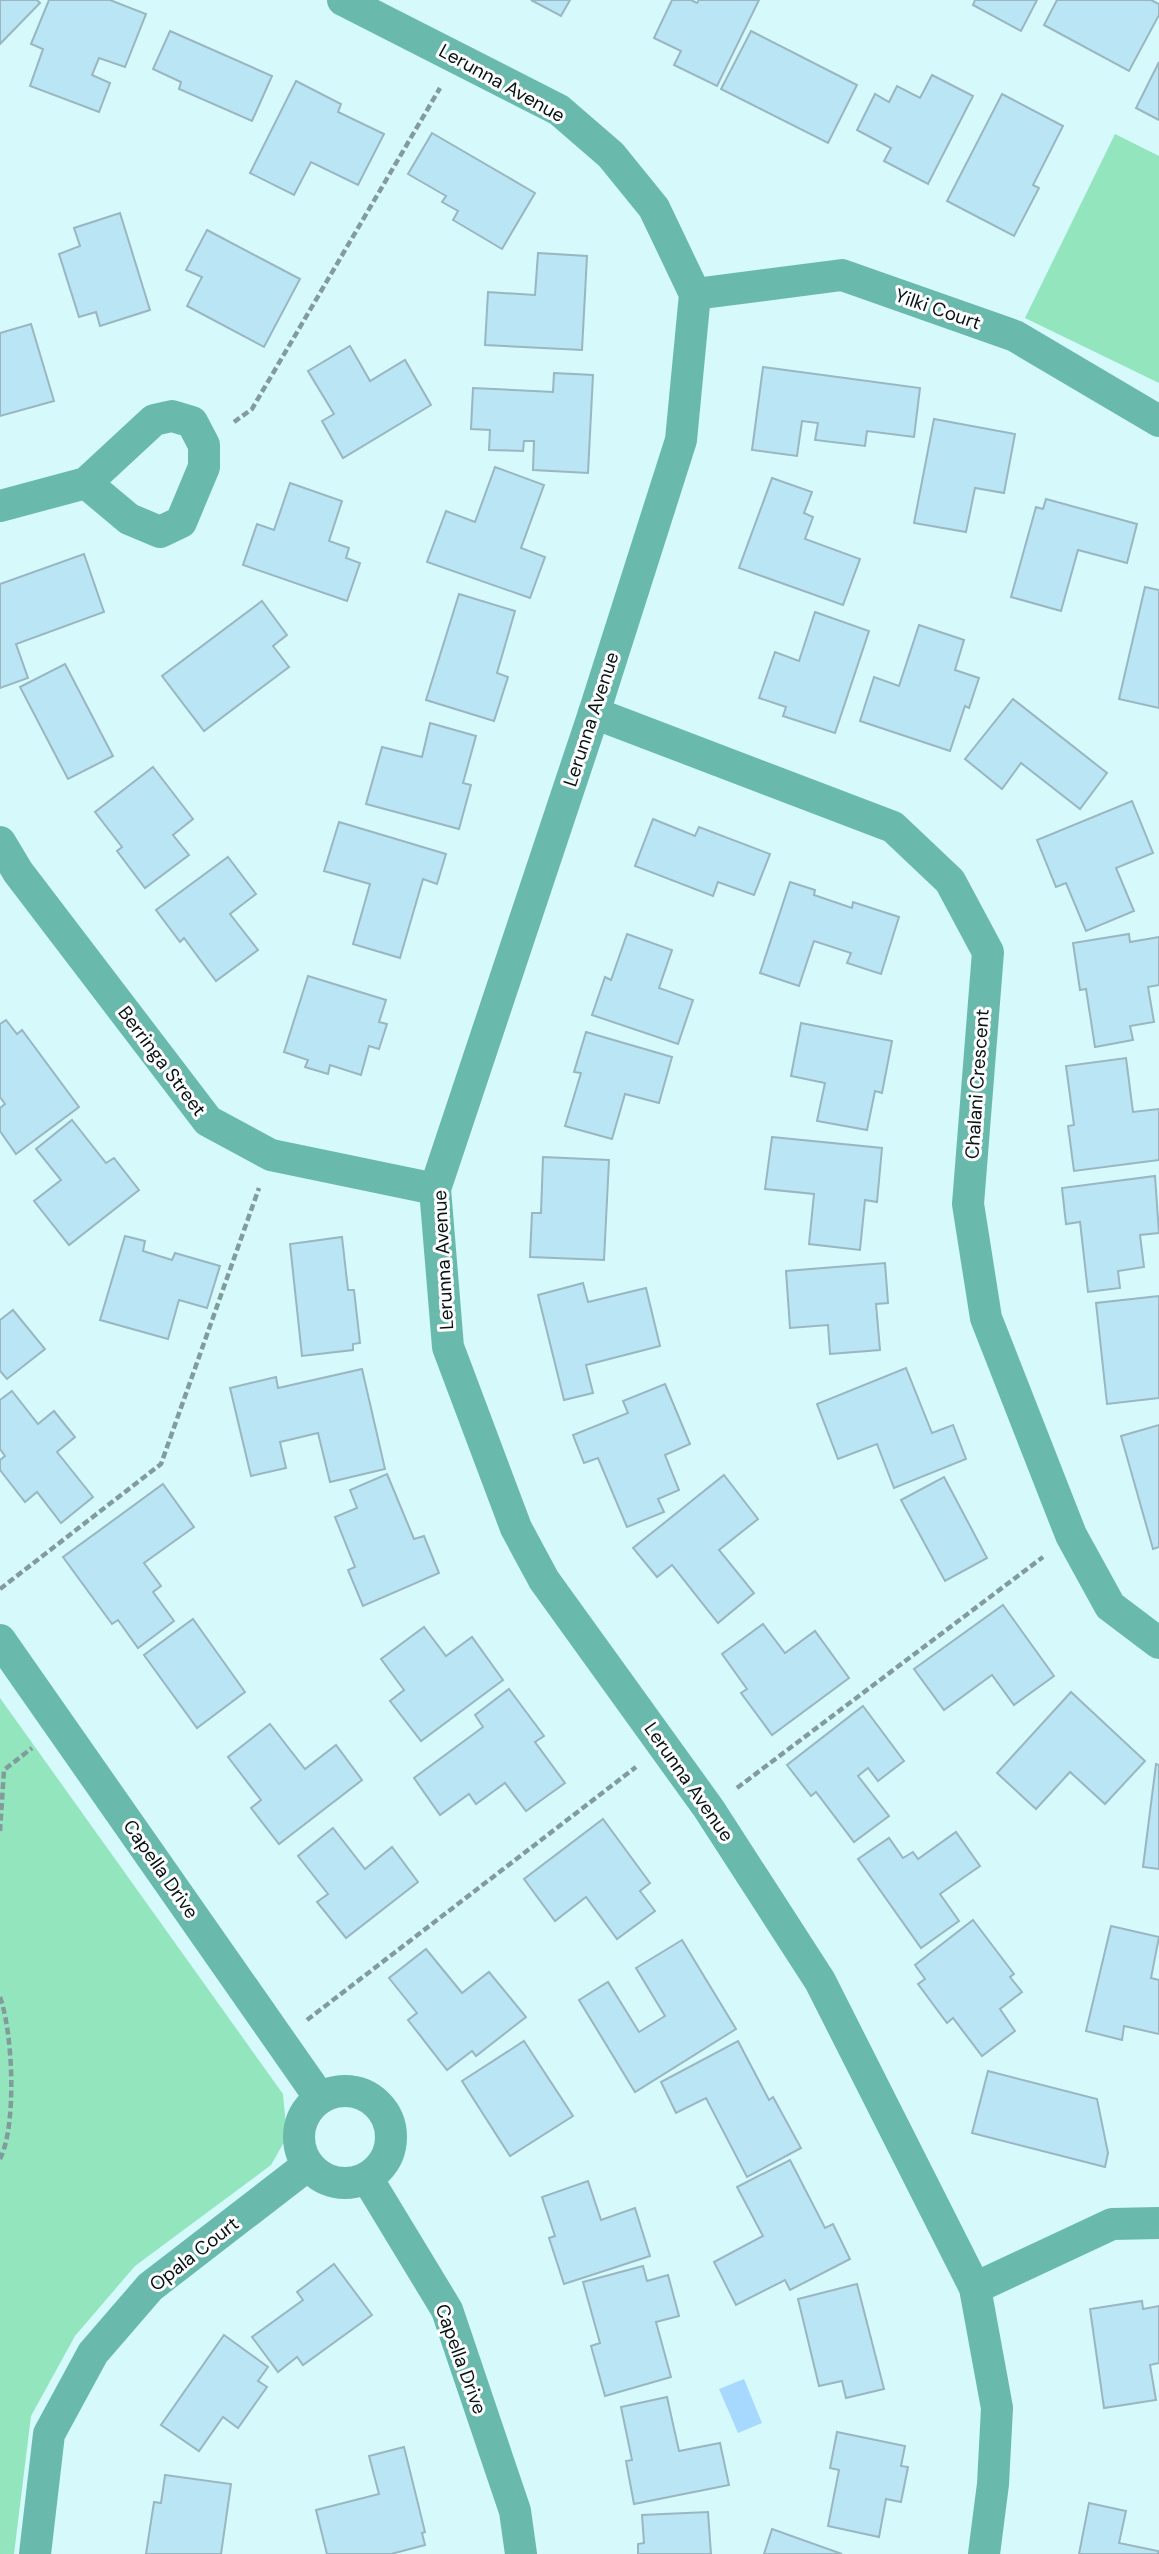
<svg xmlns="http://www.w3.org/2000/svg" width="1159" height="2554" viewBox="0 0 1159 2554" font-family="'DM Sans',sans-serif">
<rect width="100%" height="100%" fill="#d6f9fb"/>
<g fill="#93e5bd">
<polygon points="1115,134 1159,156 1159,383 1025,318"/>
<polygon points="0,1698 283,2094 287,2137 271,2165 135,2266 75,2336 31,2416 14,2554 0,2554"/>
</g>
<polygon fill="#a7d9fe" points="744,2379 762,2423 738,2433 719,2389"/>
<g fill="#bae5f4" stroke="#99b6c1" stroke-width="2">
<polygon points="0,0 37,0 40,3 0,44"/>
<polygon points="49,0 110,0 146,14 125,67 99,58 92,75 110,83 99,112 30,86 43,49 31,44"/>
<polygon points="531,0 570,0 561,16"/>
<polygon points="672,0 691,0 697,3 699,0 759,0 717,86 674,65 681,51 654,38"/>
<polygon points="975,0 1037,0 1021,31 973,5"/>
<polygon points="1057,0 1151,0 1159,4 1159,15 1129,71 1044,25"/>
<polygon points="170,31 272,76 252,121 179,89 181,82 153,69"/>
<polygon points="751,31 857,85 828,143 721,89"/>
<polygon points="1159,62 1159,120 1136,108"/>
<polygon points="932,75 973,96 928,184 884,161 891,148 857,130 875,94 889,102 897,86 920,98"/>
<polygon points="296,81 341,104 338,112 384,134 358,185 311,162 294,195 250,173"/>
<polygon points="1002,94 1063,126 1033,185 1039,188 1014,236 947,201"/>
<polygon points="432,133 535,193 502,249 453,220 458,211 442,202 446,196 408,174"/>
<polygon points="120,213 150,310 100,326 96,312 79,317 59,254 80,246 74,228"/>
<polygon points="207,230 300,279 264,347 187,306 202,277 186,270"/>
<polygon points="538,253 587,256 582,350 485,345 488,292 535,295"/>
<polygon points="31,324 54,401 0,416 0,333"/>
<polygon points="350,346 370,381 405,360 431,405 343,458 322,421 334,414 308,371"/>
<polygon points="763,367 920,388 914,437 867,431 865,446 815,440 818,423 802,421 797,456 752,450"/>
<polygon points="554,373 593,375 588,473 533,470 534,441 524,441 523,451 489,450 490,430 471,429 473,388 553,392"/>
<polygon points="934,419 1015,434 1004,493 975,488 966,532 914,523"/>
<polygon points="495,467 544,485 521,548 545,557 530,598 427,562 446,511 475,522"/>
<polygon points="772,478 812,492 804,513 813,517 805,539 860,559 843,605 739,568"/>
<polygon points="290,483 342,501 329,541 349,548 346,558 360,563 347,601 243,565 257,524 274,530"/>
<polygon points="1046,499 1137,524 1127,563 1078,550 1061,611 1011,597 1036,507 1043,509"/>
<polygon points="84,554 104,612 16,644 28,678 0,688 0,584"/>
<polygon points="1145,587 1159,590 1159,708 1119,699"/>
<polygon points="459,594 515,611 497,673 508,677 494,721 426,700"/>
<polygon points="262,601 287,635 273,646 289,667 204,731 162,676"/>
<polygon points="815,612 869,631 835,733 783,716 786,707 759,698 775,652 799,661"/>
<polygon points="919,625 964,640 955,670 979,678 969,708 965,706 950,751 860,721 874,677 899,686"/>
<polygon points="65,664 113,756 68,779 20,687"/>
<polygon points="1013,699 1107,773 1080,809 1021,763 1002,789 965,759"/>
<polygon points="430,723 476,736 463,783 471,785 459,829 366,804 382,747 422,757"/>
<polygon points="153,767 193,819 173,835 189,855 145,888 117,851 122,847 95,812"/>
<polygon points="1132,801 1153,853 1116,868 1134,911 1086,931 1066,883 1056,887 1037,840"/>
<polygon points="653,819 695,836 699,827 770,854 754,895 718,882 713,896 635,866"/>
<polygon points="339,822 446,854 437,884 423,879 400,958 353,944 370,884 324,871"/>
<polygon points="228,857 256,894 230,914 258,950 216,981 184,938 180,942 156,910"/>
<polygon points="790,882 815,890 814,895 852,908 853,902 899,917 881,974 847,963 851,953 814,941 799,986 760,973"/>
<polygon points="627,934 672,950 659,988 693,1000 678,1044 592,1015 605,977 611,980"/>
<polygon points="1129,934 1130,942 1159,937 1159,985 1148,987 1154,1022 1130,1026 1133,1040 1095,1047 1086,989 1080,990 1073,943"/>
<polygon points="308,976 386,1000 379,1022 387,1024 379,1049 369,1046 361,1075 330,1065 328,1074 305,1067 308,1060 284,1052"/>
<polygon points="6,1020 17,1034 22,1030 79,1107 16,1154 0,1131 0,1108 5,1104 0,1097 0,1024"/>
<polygon points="801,1023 892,1041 882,1093 875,1091 867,1130 817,1121 825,1083 791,1076"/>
<polygon points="586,1032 672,1057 659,1103 625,1094 612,1139 565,1126 581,1073 574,1072"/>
<polygon points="1126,1058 1133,1112 1159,1109 1159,1160 1074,1171 1068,1126 1074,1125 1066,1066"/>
<polygon points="72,1120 106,1163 114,1158 139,1190 69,1245 34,1201 61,1180 36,1149"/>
<polygon points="772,1137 882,1148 877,1202 865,1200 860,1250 809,1244 814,1194 765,1189"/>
<polygon points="543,1157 609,1160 604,1260 530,1257 532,1213 541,1213"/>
<polygon points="1155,1176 1159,1233 1140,1235 1144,1267 1118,1271 1120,1288 1088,1292 1080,1222 1066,1224 1062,1188"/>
<polygon points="125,1236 145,1241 143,1251 172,1260 175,1253 220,1266 207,1308 179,1300 168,1339 100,1320"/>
<polygon points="342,1237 348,1290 354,1290 360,1343 353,1344 353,1350 302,1356 290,1244"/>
<polygon points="885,1263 888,1303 876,1304 880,1350 830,1354 828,1325 790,1328 786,1271"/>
<polygon points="583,1283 588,1302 646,1288 660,1346 586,1365 593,1393 564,1400 538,1295"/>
<polygon points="1159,1296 1159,1398 1107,1404 1096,1303"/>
<polygon points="13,1310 45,1349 7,1379 0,1371 0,1320"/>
<polygon points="906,1368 932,1433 953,1425 966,1459 894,1488 877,1444 838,1459 817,1404"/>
<polygon points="362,1369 385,1469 330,1482 318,1433 280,1442 286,1468 251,1476 230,1388 276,1377 278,1388"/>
<polygon points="665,1384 690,1444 665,1455 679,1490 658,1499 664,1512 627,1527 598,1458 584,1463 573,1435 628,1413 623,1401"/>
<polygon points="12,1391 38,1424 54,1411 75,1437 57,1452 93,1497 61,1523 37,1492 25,1502 0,1470 0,1460 5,1456 0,1449 0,1400"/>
<polygon points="1159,1425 1159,1547 1153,1549 1121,1436"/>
<polygon points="387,1474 414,1539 424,1536 439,1573 363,1606 348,1570 355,1567 335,1517 357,1508 350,1490"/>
<polygon points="724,1475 758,1519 719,1550 754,1593 718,1623 672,1565 657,1577 633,1548"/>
<polygon points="944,1477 987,1558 945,1581 901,1500"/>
<polygon points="163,1484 194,1527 144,1563 161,1586 153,1592 174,1621 138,1648 118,1620 112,1624 63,1557"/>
<polygon points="1003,1605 1054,1676 1014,1705 992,1675 944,1710 914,1669"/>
<polygon points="193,1619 245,1692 197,1728 144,1655"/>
<polygon points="763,1624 785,1653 815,1631 849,1678 772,1735 741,1693 747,1689 722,1654"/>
<polygon points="424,1627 446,1656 472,1637 503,1680 421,1741 390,1701 404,1690 381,1659"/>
<polygon points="509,1689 544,1736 535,1742 565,1783 526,1811 505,1783 476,1804 469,1794 440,1815 414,1778 483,1727 475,1715"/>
<polygon points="1071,1692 1145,1761 1105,1804 1070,1772 1036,1809 997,1773"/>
<polygon points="863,1706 904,1761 878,1781 868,1768 858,1776 889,1816 854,1842 816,1792 811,1796 787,1765"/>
<polygon points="270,1724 305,1769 336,1745 362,1780 279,1844 251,1808 261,1800 228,1757"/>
<polygon points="1156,1764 1159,1765 1159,1869 1143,1867"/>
<polygon points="603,1819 650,1883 640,1891 655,1911 617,1939 586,1897 555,1921 524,1879"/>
<polygon points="333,1828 365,1869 392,1847 418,1882 346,1938 317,1902 328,1894 298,1856"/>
<polygon points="956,1832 980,1866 940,1894 959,1921 921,1948 858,1859 889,1838 903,1858 913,1852 918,1859"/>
<polygon points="973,1920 1014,1974 1010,1977 1022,1992 1000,2009 1015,2031 982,2056 953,2018 947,2023 918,1984 925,1979 915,1965"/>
<polygon points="1111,1926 1159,1937 1151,1978 1159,1980 1159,2034 1124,2026 1122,2040 1086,2031"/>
<polygon points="682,1940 736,2029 635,2092 579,2000 608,1982 639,2032 665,2016 636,1968"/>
<polygon points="426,1949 462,1993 489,1972 526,2017 476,2056 472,2051 447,2070 408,2020 417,2013 389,1978"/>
<polygon points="524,2041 573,2116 510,2156 462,2081"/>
<polygon points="738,2041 769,2100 773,2097 801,2148 747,2177 706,2098 676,2113 661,2082"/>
<polygon points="988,2071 1097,2099 1108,2153 1105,2167 972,2133"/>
<polygon points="790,2160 825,2228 833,2224 850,2259 790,2290 785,2280 736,2305 714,2262 763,2236 737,2187"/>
<polygon points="588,2181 601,2220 635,2208 650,2256 564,2284 549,2238 555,2236 542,2197"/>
<polygon points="334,2264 372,2315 303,2365 297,2357 278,2372 252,2337 303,2300 297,2292"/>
<polygon points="643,2266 647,2281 668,2275 679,2316 656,2322 671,2377 605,2396 591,2346 600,2343 583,2282"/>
<polygon points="857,2284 884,2389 846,2398 842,2381 819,2386 798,2299"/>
<polygon points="1142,2301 1143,2309 1159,2306 1159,2363 1150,2365 1156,2400 1104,2408 1090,2309"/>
<polygon points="224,2335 268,2367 258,2381 267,2387 238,2428 223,2417 199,2451 161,2425"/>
<polygon points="667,2397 679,2451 720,2443 729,2485 634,2504 626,2461 632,2460 621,2407"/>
<polygon points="837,2432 905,2446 901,2466 908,2467 901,2502 886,2499 879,2537 828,2526 839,2470 830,2468"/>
<polygon points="404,2447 425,2532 422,2533 425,2545 391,2554 327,2554 316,2510 379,2494 369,2456"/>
<polygon points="165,2475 231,2484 221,2554 146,2554 154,2502 161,2503"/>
<polygon points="1089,2503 1126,2511 1119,2543 1158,2551 1158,2554 1079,2554"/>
<polygon points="708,2512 711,2554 638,2554 638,2544 644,2543 642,2515"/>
<polygon points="772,2529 842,2554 764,2554"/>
</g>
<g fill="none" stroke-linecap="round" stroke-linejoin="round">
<g stroke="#829b9d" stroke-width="4.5" stroke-dasharray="7 3.5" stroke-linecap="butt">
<polyline points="234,422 252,409 440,88"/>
<polyline points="0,1589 161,1464 259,1188"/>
<polyline points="737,1788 1043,1557"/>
<polyline points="0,1831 4,1770 32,1748"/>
<path d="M0 1997C13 2033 17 2125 0 2159"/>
<polyline points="307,2020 636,1767"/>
</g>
<g stroke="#69baac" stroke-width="32">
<polyline points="343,0 559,110 611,155 654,208 695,294 681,440 594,713 435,1189 448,1347 516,1528 544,1580 709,1809 820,1981 975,2288 997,2408 993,2484 984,2554"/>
<polyline points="695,294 842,275 1015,336 1159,421"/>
<polyline points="0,506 86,483 154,420 172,416 192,422 204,445 204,467 181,522 160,532 129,519 86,483"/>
<polyline points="594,713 893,827 950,881 988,952 968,1204 986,1318 1071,1535 1110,1606 1159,1643"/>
<polyline points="0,842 18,872 208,1121 271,1155 435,1189"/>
<polyline points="0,1640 320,2098"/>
<circle cx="345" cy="2137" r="46"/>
<polyline points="367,2178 447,2310 515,2511 521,2554"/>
<polyline points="975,2288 1112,2224 1159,2223"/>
<polyline points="35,2554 49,2434 93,2353 150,2287 308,2165"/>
</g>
</g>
<g text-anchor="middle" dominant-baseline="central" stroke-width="6" stroke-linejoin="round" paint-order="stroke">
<g font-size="19" fill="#071314" stroke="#fefefe">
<text transform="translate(502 83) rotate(29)">Lerunna Avenue</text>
<text transform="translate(938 309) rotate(19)">Yilki Court</text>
<text transform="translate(591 719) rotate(-72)">Lerunna Avenue</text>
<text transform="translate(162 1061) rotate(53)">Berringa Street</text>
<text transform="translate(977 1084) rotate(-86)">Chalani Crescent</text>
<text transform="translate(443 1260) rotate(-93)">Lerunna Avenue</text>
<text transform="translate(689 1782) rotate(55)">Lerunna Avenue</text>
<text transform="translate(161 1869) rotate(55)">Capella Drive</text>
<text transform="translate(194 2254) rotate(-38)">Opala Court</text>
<text transform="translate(461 2359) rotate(70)">Capella Drive</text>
</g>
</g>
</svg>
